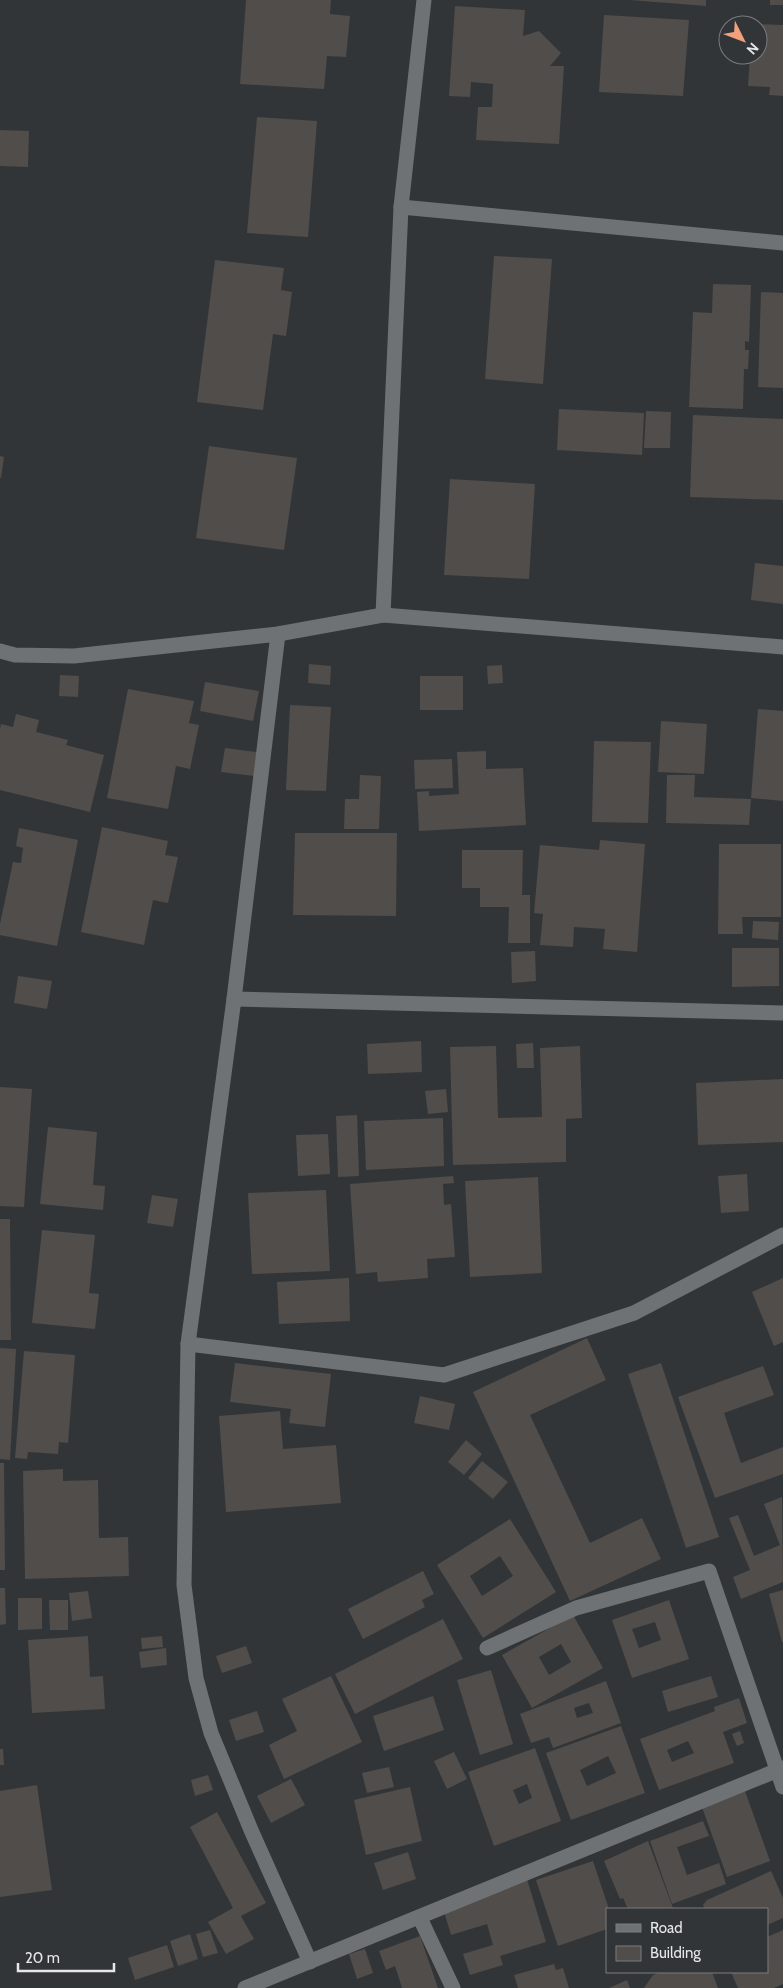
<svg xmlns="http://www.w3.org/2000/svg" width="783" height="1988" viewBox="0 0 783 1988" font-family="Cabin,sans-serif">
<rect width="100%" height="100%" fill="#323537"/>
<g fill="#504d4b" fill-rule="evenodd">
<polygon points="246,0 331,0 330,14 350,16 346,57 327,56 324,89 240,84"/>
<polygon points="630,0 706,0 706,6"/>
<rect x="770" y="0" width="13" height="5"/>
<polygon points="455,6 525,10 523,36 539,31 561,53 550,66 564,66 559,144 476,140 478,107 492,107 493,84 471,82 470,97 449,96"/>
<polygon points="604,15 689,20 683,96 599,92"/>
<polygon points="758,24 783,25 783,96 769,95 770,87 748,86 750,55 758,55"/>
<polygon points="257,117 317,121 308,237 247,233"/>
<polygon points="0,130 29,131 28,167 0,166"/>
<polygon points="494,256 552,259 543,384 485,379"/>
<polygon points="215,260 284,268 281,290 292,292 286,336 273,334 263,410 197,402"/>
<polygon points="713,284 751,285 749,342 745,341 745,350 749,350 748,369 744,369 743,409 689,407 693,312 712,313"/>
<polygon points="761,292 783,293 783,388 758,387"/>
<polygon points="559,409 644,413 642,455 557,450"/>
<polygon points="646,411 671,412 670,448 644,448"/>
<polygon points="693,415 783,419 783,500 690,497"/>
<polygon points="209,446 297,458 284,550 196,538"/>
<polygon points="0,456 4,457 1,478 0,478"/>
<polygon points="450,479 535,484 529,579 444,575"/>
<polygon points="755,563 783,566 783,604 751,600"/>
<polygon points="309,664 331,666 330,685 308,683"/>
<polygon points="502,665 503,683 488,684 487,666"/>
<polygon points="60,675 79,676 78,697 59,696"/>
<rect x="420" y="676" width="43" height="34"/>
<polygon points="205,682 259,691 253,721 200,711"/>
<polygon points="128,689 194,701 189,723 199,725 190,769 176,766 168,809 107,798"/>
<polygon points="290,705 331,707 326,791 286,790"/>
<polygon points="758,709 783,711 783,801 751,798"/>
<polygon points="16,714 39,720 36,732 68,740 66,745 104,755 90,812 0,790 0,729 1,724 13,727"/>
<polygon points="661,721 707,724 704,774 658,772"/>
<polygon points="594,741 651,742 648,823 592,822"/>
<polygon points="225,748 257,752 254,776 221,772"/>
<polygon points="486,751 486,769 523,768 526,825 419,831 417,792 429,791 429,796 459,794 457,752"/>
<polygon points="452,759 453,788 415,789 414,760"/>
<polygon points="360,775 381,776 379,829 344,829 345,799 359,799"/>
<polygon points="667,775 695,775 694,797 751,799 749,825 666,823"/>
<polygon points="102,827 168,841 165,855 178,857 168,903 153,900 144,945 81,932"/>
<polygon points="19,828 78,840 57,946 0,935 0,924 13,862 21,863 23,848 16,846"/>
<polygon points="295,833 397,833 396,916 293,915"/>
<polygon points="600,840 645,844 637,952 603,949 605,929 574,927 573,947 540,945 543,914 534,913 540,845 599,850"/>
<polygon points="719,844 781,844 781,917 742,917 743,934 718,934"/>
<polygon points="462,850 523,850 522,895 530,895 530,943 508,943 509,907 480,907 480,888 462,888"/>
<polygon points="753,921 779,922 778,940 752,938"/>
<polygon points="732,948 779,948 779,986 732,987"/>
<polygon points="535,951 536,981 512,983 511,952"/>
<polygon points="18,976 52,981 47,1009 14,1003"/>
<polygon points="421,1041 422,1072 368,1074 367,1044"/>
<polygon points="533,1043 534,1068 517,1068 516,1044"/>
<polygon points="496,1046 498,1118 542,1117 540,1048 580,1046 582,1118 566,1119 566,1162 453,1165 450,1047"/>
<polygon points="783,1079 783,1142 698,1145 696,1083"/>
<polygon points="0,1087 32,1089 24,1207 0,1206"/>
<polygon points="446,1089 448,1112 428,1114 425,1091"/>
<polygon points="357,1115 359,1176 338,1177 336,1116"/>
<polygon points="443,1118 444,1166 366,1170 364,1121"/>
<polygon points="48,1127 97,1132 93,1185 105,1186 103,1210 40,1204"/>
<polygon points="328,1134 330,1174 298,1176 296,1135"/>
<polygon points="747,1174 749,1211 721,1213 718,1176"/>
<polygon points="453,1176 454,1183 443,1184 444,1205 451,1204 455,1257 427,1259 428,1278 378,1282 377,1272 356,1274 350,1184"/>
<polygon points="538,1177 542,1273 470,1277 465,1181"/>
<polygon points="326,1190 330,1271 252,1274 248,1193"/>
<polygon points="152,1195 178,1199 173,1227 147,1223"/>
<polygon points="0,1219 10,1219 11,1340 0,1340"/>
<polygon points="42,1230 95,1235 89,1293 99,1294 95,1329 32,1323"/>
<polygon points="349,1278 350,1321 279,1324 277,1282"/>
<polygon points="783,1278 783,1342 774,1346 752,1292"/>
<polygon points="587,1338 606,1380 530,1415 590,1543 642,1518 661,1559 570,1601 473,1392"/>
<polygon points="0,1348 16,1349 10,1460 0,1459"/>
<polygon points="24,1351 75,1355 68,1443 59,1442 58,1454 28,1452 27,1459 15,1458"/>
<polygon points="235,1363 331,1374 325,1427 289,1423 291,1409 230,1402"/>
<polygon points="661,1363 719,1537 686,1548 628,1374"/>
<polygon points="763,1366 774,1395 724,1413 741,1463 783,1447 783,1474 715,1498 678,1397"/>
<polygon points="420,1396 455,1404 449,1430 414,1423"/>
<polygon points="280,1411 283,1449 336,1445 341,1503 226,1512 219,1416"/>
<polygon points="466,1440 482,1454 464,1475 448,1462"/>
<polygon points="482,1461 508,1482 493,1499 468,1478"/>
<polygon points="0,1463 4,1463 5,1570 0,1570"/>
<polygon points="63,1469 63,1481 98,1480 99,1538 128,1537 129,1576 25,1579 23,1471"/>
<polygon points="782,1497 783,1582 741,1599 733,1577 750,1570 729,1518 738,1515 754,1556 780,1545 764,1504"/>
<path d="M510 1519 556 1592 483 1638 437 1565ZM500 1556 513 1576 482 1596 470 1576Z"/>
<polygon points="423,1571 434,1594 422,1600 425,1607 363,1639 348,1609"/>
<polygon points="0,1588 5,1588 6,1624 0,1625"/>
<polygon points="783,1590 783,1642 782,1642 769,1594"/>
<polygon points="88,1591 92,1618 72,1621 69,1593"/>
<polygon points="18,1598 42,1598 42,1629 18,1630"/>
<polygon points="49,1600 68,1600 68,1630 50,1630"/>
<path d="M669 1600 689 1659 632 1678 612 1620ZM655 1622 661 1640 639 1648 632 1629Z"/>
<path d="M573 1615 603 1668 532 1708 502 1655ZM561 1644 571 1662 549 1675 539 1657Z"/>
<polygon points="443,1619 463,1659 355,1714 335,1674"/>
<polygon points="88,1636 90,1677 103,1676 105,1709 32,1713 28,1640"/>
<polygon points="162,1636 163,1647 142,1649 141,1638"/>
<polygon points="246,1646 252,1663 222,1673 216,1656"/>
<polygon points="166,1648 167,1665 141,1668 139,1652"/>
<polygon points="491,1670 513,1744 480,1755 457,1680"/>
<polygon points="331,1676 362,1742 284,1779 269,1745 297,1731 282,1699"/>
<polygon points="711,1676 718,1697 668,1712 662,1691"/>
<path d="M606 1681 621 1723 553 1748 549 1737 531 1743 520 1714ZM589 1703 593 1713 577 1718 574 1708Z"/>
<polygon points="433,1696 444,1730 384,1751 373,1716"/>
<path d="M739 1698 747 1723 723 1732 734 1763 659 1790 640 1739 715 1711 714 1707ZM688 1741 694 1753 672 1762 667 1750Z"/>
<polygon points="257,1711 264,1732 236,1741 229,1720"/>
<path d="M621 1726 645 1793 571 1820 546 1753ZM608 1756 616 1773 587 1786 580 1770Z"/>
<polygon points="740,1731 744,1743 737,1746 732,1734"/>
<path d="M535 1748 561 1821 494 1846 468 1772ZM527 1784 532 1798 519 1804 513 1790Z"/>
<polygon points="0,1749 3,1749 4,1765 0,1765"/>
<polygon points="454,1752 467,1779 447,1789 434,1761"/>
<polygon points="389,1767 394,1787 367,1793 362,1773"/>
<polygon points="208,1775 213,1790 195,1796 191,1780"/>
<polygon points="291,1779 305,1805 271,1823 257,1796"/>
<polygon points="37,1785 52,1890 0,1897 0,1791"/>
<polygon points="410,1787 422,1841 366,1855 354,1800"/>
<polygon points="745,1791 770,1861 727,1877 702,1807"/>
<polygon points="217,1812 266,1903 241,1916 254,1939 226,1954 208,1922 233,1908 190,1827"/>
<polygon points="703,1821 709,1836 677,1847 687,1875 719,1863 726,1884 672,1904 650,1841"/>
<polygon points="648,1841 673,1908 674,1909 628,1909 623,1898 620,1899 604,1861"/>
<polygon points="408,1852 416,1879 383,1890 374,1863"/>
<polygon points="593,1861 609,1909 607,1909 607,1929 558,1946 536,1880"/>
<polygon points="771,1871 783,1898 783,1918 767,1925 767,1909 705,1909 703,1905 707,1900"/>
<polygon points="527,1879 546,1942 500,1956 503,1965 470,1975 463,1954 493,1945 487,1924 451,1935 442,1905"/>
<polygon points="210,1930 218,1953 203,1957 196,1934"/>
<polygon points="783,1930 783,1984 774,1988 738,1988 731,1972 767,1972 767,1937"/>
<polygon points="190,1934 198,1959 178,1966 170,1941"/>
<polygon points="420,1936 438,1988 402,1988 395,1966 386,1970 379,1951"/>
<polygon points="167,1945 174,1967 135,1980 128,1958"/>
<polygon points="365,1949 373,1973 357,1979 349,1954"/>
<polygon points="554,1964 556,1970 563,1968 569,1988 518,1988 514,1975"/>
<polygon points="662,1972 712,1972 718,1988 644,1988 653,1975"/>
<polygon points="627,1980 630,1988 609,1988"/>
</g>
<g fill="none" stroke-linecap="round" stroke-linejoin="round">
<g stroke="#6f7274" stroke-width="15">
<polyline points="401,207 783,243"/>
<polyline points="383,615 401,207 424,0"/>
<polyline points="278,634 234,999 188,1344 184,1585 196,1678 211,1733 251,1830 310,1962"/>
<polyline points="0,651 15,655 74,656 278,634 383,615 783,647"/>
<polyline points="234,999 783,1013"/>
<polyline points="188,1344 444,1375 634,1313 783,1235"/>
<polyline points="487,1648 576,1608 709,1571 783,1787"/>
<polyline points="420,1918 453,1988"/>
</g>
<polyline stroke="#6f7274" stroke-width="15" points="245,1988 783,1768"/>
</g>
<rect x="606" y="1908" width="162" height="65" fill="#323537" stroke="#7a7c7e"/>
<rect x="616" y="1924" width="25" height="8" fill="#6f7274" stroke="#7a7c7e"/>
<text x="650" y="1933" font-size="15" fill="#e5e7e8">Road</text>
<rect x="616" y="1946" width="25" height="15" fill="#504d4b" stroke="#7a7c7e"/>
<text x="650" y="1958" font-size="15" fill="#e5e7e8">Building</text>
<g transform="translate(743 40) rotate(132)"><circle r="24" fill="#323537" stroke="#7a7c7e"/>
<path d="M0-4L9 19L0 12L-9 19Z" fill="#f1a17c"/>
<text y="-8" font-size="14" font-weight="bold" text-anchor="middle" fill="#e5e7e8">N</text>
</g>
<path d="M18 1963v8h96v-8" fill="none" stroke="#e5e7e8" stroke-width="2.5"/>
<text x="25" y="1963" font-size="15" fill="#e5e7e8" stroke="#323537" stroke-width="4" paint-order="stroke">20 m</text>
</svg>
